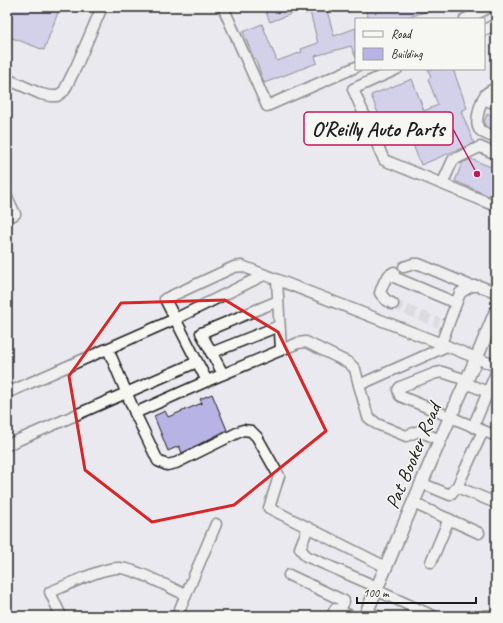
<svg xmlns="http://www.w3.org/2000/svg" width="503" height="623" viewBox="0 0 503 623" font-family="Caveat,sans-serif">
<rect width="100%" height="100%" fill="#eae9ef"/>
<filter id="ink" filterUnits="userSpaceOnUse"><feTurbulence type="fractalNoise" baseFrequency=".025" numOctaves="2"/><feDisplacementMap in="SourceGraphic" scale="8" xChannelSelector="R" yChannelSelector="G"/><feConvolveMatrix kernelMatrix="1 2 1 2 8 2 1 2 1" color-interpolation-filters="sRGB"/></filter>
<g filter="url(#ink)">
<g fill="#b8b3e5" stroke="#1c1c1c">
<polygon points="7,7 60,7 44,50 7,36"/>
<polygon points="264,7 326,7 334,36 356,28 356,58 351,46 315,56 317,63 264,83 255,58 254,59 243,32 262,24 277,61 302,52 301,49 318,43 310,12 305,14 304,9 270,22"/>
<polygon points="364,7 436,7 436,8 404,19 369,19"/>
<polygon points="428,69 453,69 467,108 461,111 474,143 421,165 401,114 381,121 371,95 412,79 424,111 438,105 428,79 431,77"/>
<polygon points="487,114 495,118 496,116 496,131 485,126 484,122"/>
<polygon points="471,159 496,169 496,179 489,196 455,181 462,163"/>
<polygon points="212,394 227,430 182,453 179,446 168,451 154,416 165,411 168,417 202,403 200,399"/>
</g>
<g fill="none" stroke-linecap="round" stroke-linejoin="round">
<polyline stroke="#cbcacf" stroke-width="10" stroke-dasharray="10 5" stroke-linecap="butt" points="393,304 439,323"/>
<defs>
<g id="minor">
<polyline points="223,7 267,106 356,67"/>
<polyline points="474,15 490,7"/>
<polyline points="465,19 474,15 470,7"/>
<polyline points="484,30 496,24"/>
<polyline points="397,69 353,89 384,160 496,206"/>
<polyline points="7,79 41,94 51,96 57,96 64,91 76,67 102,7"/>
<path d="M496 88C492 90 488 91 485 95 481 101 474 122 479 129 482 134 491 136 496 138"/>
<polyline points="483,99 496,104"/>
<polyline points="442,184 453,160 480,147 496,154"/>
<polyline points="7,197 15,214 7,219"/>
<polyline points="404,267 413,264 419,264 471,286"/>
<polyline points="389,275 456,303"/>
<polyline points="277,280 281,350"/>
<path d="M393 304 386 300 380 293C383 284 385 277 394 272"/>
<polyline points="441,344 460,293 471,286 479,286 496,292"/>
<polyline points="108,349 135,413"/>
<polyline points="211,353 279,326"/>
<polyline points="223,374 201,333 278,301"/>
<polyline points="466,380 442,372 436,373 400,387 398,390 400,396 496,436"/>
<polyline points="207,381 298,343 306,342 349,363 355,369 359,385"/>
<polyline points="465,383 488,392"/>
<polyline points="7,393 175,319 264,275"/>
<polyline points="473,427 496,373"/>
<polyline points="483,431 457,487 496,503"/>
<polyline points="440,440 419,431 406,436 377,424 368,417 359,385 447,346 496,366"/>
<polyline points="7,445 197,362"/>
<polyline points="421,483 450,495 457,487"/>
<polyline points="413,503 479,533"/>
<polyline points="308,528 300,548 306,556 377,587"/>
<polyline points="431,562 449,519"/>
<polyline points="386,567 269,508 279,476 257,437 251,431 243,430 176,463 167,465 158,461 135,413 207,381 165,299 234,267 242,266 447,346"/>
<polyline points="289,575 344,601 340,611"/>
<polyline points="376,590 433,616"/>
<polyline points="367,612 377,616"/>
<path d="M61 616 50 592C69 585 102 567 120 568 137 569 170 588 186 595"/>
<polyline points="177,616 216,524"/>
<polyline points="332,616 335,609 351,616"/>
<polyline points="484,616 493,616"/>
</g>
<polyline id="major" points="365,616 440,440 477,357 496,311"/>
</defs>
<use href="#minor" stroke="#1c1c1c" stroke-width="13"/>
<use href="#major" stroke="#1c1c1c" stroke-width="15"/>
<use href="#minor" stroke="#f6f6f2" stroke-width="10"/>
<use href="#major" stroke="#f6f6f2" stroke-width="12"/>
</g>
</g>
<path d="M0 0H503V623H0ZM225 300 278 332 326 431 234 505 152 522 85 470 69 376 121 303Z" fill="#eae9ef" fill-opacity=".55" fill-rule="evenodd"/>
<path fill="none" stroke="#d62828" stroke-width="3" stroke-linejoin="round" d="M225 300 278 332 326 431 234 505 152 522 85 470 69 376 121 303Z"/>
<g text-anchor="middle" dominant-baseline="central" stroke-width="3" stroke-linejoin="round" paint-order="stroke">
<g font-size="20" fill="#1c1c1c" stroke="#f6f6f2">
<text transform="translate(413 456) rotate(-67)">Pat Booker Road</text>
</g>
</g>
<path fill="none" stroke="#c2185b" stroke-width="1.5" d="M477 174L453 129"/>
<circle fill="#c2185b" stroke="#f6f6f2" stroke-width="1.5" cx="477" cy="174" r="4"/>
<rect fill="#f6f6f2" stroke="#c2185b" stroke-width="1.5" x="304" y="112" width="149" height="33" rx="4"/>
<g font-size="21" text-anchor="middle" font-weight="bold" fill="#1c1c1c">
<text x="378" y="136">O'Reilly Auto Parts</text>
</g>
<rect width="503" height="623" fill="none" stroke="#f6f6f2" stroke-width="24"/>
<rect x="12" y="12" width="479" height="599" fill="none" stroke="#1c1c1c" stroke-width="1.5" filter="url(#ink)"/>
<rect x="355" y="18" width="130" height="52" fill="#f6f6f2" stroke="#9f9f9c"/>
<rect x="363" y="31" width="20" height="6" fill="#f6f6f2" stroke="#9f9f9c"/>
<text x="391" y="38" font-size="12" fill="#1c1c1c">Road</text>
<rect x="363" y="48" width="20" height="12" fill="#b8b3e5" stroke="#9f9f9c"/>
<text x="391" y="58" font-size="12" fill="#1c1c1c">Building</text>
<path d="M357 597v6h119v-6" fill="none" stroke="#1c1c1c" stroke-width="2"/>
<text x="363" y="597" font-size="12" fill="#1c1c1c" stroke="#f6f6f2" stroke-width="3" paint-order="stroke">100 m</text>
</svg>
